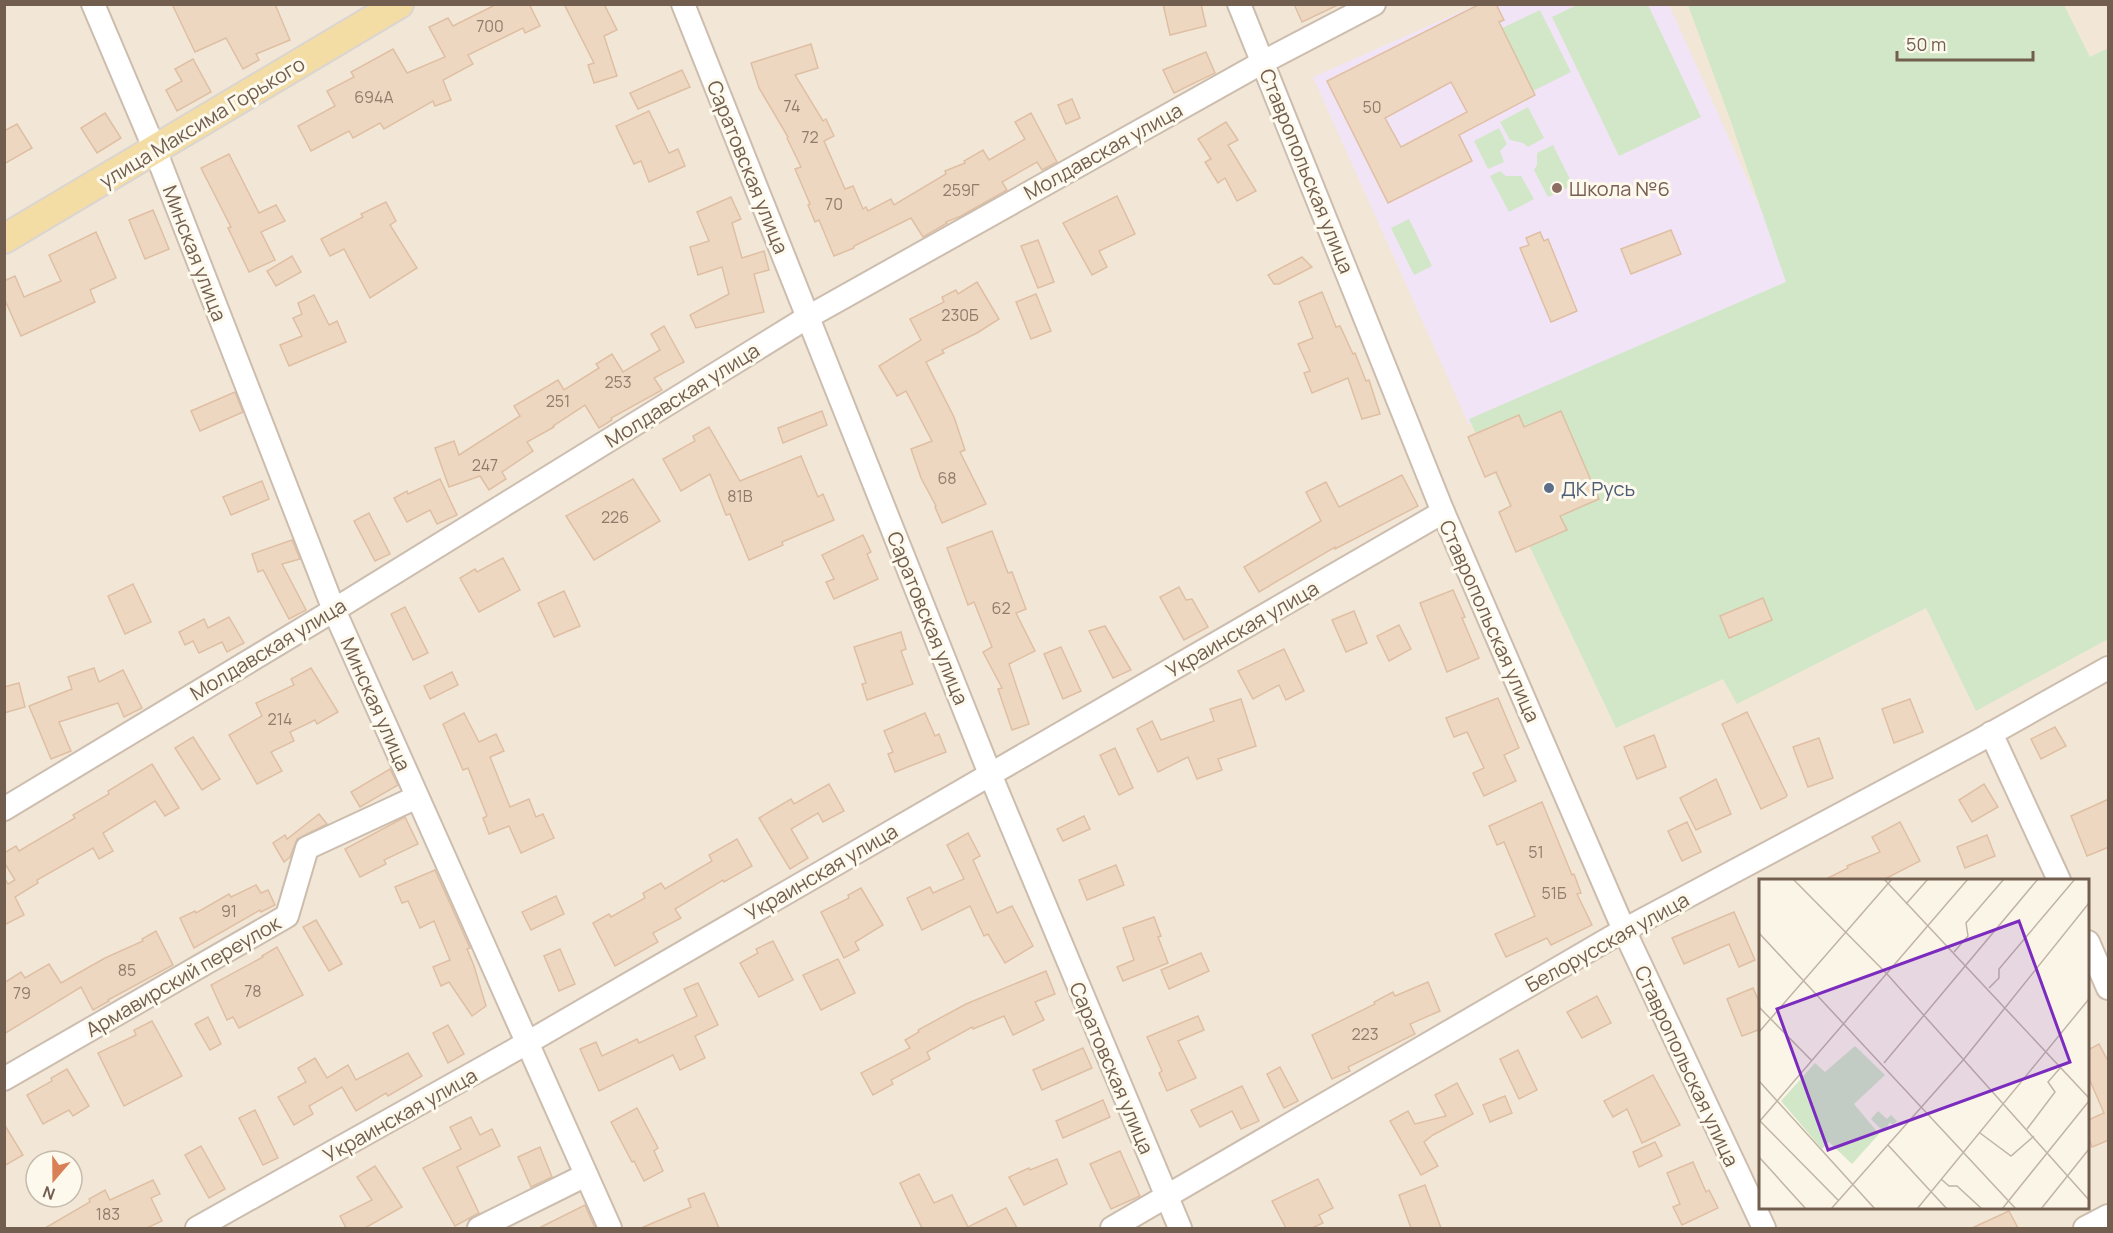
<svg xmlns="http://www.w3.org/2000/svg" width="2113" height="1233" viewBox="0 0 2113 1233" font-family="Manrope,sans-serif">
<rect width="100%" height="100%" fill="#fbf5e7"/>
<path fill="#f2e7d6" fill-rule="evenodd" d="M5 5H2108V1228H5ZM1760 880H2088V1208H1760ZM36 1161H72V1197H36Z"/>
<polygon fill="#f2e4f7" points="1476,5 1669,5 1793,281 1469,425 1313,77"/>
<g fill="#d1e7c7">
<polygon points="1577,5 1648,5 1701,117 1619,156 1552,17"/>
<polygon points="1688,5 2064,5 2090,57 2108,48 2108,639 1976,711 1926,608 1737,704 1723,679 1616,728 1469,419 1786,282 1730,119"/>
<polygon points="1540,10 1571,72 1533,91 1502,28"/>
<polygon points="1528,107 1544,138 1528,147 1523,143 1510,140 1500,122"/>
<polygon points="1499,128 1507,144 1500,151 1504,162 1488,169 1474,141"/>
<polygon points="1553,145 1573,185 1548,197 1534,170 1537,165 1537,153"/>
<polygon points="1500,171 1506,176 1521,176 1534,199 1509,212 1490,176"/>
<polygon points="1409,219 1432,266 1414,275 1391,228"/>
</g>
<g fill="#eed7c1" stroke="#dfbfa3" stroke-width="1.5" fill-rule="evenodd">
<polygon points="172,4 275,4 290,40 256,54 259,60 243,69 226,38 195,52"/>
<polygon points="497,4 529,4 540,26 525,33 523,28 468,55 473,64 443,80 451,100 435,106 433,101 384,129 380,123 353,138 349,131 311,151 298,126 335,106 327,91 354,77 351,72 393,49 407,73 445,57 429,27 448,18 453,26"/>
<polygon points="564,4 604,4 617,30 604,36 617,76 594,83 588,65 594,63"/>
<polygon points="1163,4 1201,4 1206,26 1170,35"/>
<polygon points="1294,4 1340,4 1302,22"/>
<path d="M1480 4H1496L1504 20 1499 22 1535 95 1459 135 1472 161 1388 203 1327 81ZM1451 82 1467 112 1401 147 1385 118Z"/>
<polygon points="811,44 818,68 795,75 823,121 826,119 834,136 824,141 845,189 853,186 863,209 866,207 868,211 891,199 894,205 946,174 945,171 965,163 964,161 983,150 989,160 1025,139 1015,122 1031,113 1057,162 1042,170 1037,162 1002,182 1007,190 961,216 946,222 947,223 923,237 911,218 854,246 854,248 834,256 819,220 815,222 808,205 810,204 795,169 801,167 787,138 788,137 759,88 751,63"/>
<polygon points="1206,52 1215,73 1174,93 1163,70"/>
<polygon points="193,59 211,92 177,111 166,90 182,81 175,69"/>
<polygon points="682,70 690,87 638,109 630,93"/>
<polygon points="1072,99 1080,118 1066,124 1058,105"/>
<polygon points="649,111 669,153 678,149 685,166 649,182 641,161 634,164 616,126"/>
<polygon points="105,113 121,138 97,153 81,128"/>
<polygon points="1226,122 1238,140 1228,145 1256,191 1237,201 1225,178 1218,183 1205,162 1211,159 1198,139"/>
<polygon points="17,124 32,148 4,164 4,131"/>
<polygon points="229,154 259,213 276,205 285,221 261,232 275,260 249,272 228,228 231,227 201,168"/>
<polygon points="1117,196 1135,234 1099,251 1107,267 1092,275 1063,223"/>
<polygon points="731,197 741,219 732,223 742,258 764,251 769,270 754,274 764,312 696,328 690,315 729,294 722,267 698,275 690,247 709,241 697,212"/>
<polygon points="386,202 396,221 390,225 417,268 370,298 344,249 330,256 321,239 363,217 361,214"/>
<polygon points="153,210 169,249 145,259 129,220"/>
<polygon points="1671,230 1681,254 1631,274 1621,249"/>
<polygon points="96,232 116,278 90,290 95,302 21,336 4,298 4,281 15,276 24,297 61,281 49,255"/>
<polygon points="1540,232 1544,241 1548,239 1577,311 1551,322 1520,248 1529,245 1526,238"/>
<polygon points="1038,240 1054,282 1038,288 1021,246"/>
<polygon points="292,256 301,272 276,286 267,271"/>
<polygon points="1302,257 1312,267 1279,284 1274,284 1268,275"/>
<polygon points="977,282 999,319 977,333 942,350 944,353 926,362 954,417 965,450 960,452 986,504 942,523 935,507 936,506 921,478 911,449 932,441 906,391 897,396 879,366 921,340 910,319 944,302 942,297 956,290 958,294"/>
<polygon points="1322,292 1336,327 1340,326 1353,354 1355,353 1366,381 1369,380 1380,414 1362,419 1348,378 1312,393 1304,373 1310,371 1298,344 1313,338 1299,302"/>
<polygon points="1036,294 1051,331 1031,339 1016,302"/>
<polygon points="314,295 329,325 337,321 346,342 289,366 280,345 302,336 293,318 302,314 298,303"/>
<polygon points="664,326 684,362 654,378 662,390 611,418 612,420 599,428 585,405 553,426 554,427 527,442 533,451 502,472 506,479 489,490 480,476 449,487 435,448 454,441 459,455 520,416 514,406 558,380 564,390 599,368 596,364 612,354 623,372 660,350 651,334"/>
<polygon points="235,392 243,412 200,431 191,411"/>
<polygon points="822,411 827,425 783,443 778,428"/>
<polygon points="1561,411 1599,499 1560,516 1567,530 1516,552 1499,512 1511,506 1496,472 1485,477 1468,437 1519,415 1524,427"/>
<polygon points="709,427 740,481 801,456 818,497 823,494 834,520 782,542 783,545 749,560 730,514 726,515 710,474 681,491 663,459 695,441 693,436"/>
<polygon points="1402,475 1418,506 1335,549 1335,547 1259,592 1244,567 1321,521 1306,492 1326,482 1339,507"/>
<polygon points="440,479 457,515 437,524 430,510 407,522 394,498 407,491 408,494"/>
<polygon points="633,479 660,521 594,560 566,516"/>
<polygon points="262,481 269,499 231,515 223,497"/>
<polygon points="369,513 390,554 375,561 354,521"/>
<polygon points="992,531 1008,573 1012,572 1026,609 1016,613 1035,651 1009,664 1029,724 1012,730 998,689 1002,688 983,652 992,647 974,602 968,605 947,548"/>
<polygon points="863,535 871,552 867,554 878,579 834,599 826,582 834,579 822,555"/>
<polygon points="292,540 300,559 282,564 306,610 289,619 263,570 258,572 252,554"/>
<polygon points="503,558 520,590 479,612 460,578 475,569 477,572"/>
<polygon points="133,584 151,622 125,634 108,596"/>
<polygon points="1179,587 1186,600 1192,599 1208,627 1184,640 1160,597"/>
<polygon points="1453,590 1465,617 1462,618 1479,658 1447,672 1420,603"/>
<polygon points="564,591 580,626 554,637 538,603"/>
<polygon points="1763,598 1772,620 1729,638 1720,616"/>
<polygon points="405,607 428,653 413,660 391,614"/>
<polygon points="1354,611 1367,643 1346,652 1332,620"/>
<polygon points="229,617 244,643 227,652 222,642 199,653 193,641 185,645 179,632 204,619 208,628"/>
<polygon points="1399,625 1411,649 1389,661 1377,636"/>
<polygon points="1105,626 1131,670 1113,678 1089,631"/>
<polygon points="901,632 906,649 901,651 913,684 867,700 862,684 866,683 854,647"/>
<polygon points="1061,647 1081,691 1063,699 1044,654"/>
<polygon points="1284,649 1304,691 1286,700 1279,685 1253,699 1238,671"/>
<polygon points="94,668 99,682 123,670 142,708 124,717 118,703 59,722 71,751 51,759 29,706 72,689 68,677"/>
<polygon points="311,668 338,712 317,724 315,720 290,732 294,741 271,752 282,771 257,784 229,735 262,716 256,703 294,685 291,679"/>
<polygon points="452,672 458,685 430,699 424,686"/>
<polygon points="19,683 25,707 4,713 4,687"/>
<polygon points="1498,698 1519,748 1504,755 1516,781 1484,796 1473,773 1484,768 1467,732 1454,737 1446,718"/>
<polygon points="1241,699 1256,746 1218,759 1222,770 1197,779 1188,757 1158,772 1137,729 1152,721 1161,740 1214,721 1210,709"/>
<polygon points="1910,699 1923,732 1894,743 1882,709"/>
<polygon points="1747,712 1787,795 1786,797 1761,809 1722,724"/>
<polygon points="464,713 479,742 496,734 504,751 490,757 510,807 529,799 536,817 543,814 554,838 521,853 509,826 489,834 483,818 487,816 468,768 463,770 443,724"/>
<polygon points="925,713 935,736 939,734 946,752 895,772 888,754 893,752 884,731"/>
<polygon points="2055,727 2066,746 2041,759 2031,739"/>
<polygon points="1654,735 1666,767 1637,779 1624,747"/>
<polygon points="193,737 220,779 202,790 175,748"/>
<polygon points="1819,738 1833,778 1808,787 1793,747"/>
<polygon points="1115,748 1133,788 1119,795 1100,755"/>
<polygon points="152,764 179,808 165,816 155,801 103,833 113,851 99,859 93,848 37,880 38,883 15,897 24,915 4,925 4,877 8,884 15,880 4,862 4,853 16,846 19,851 75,818 73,815 109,794 108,791"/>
<polygon points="390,769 398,785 360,807 351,792"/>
<polygon points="1716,779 1731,814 1696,830 1680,798"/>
<polygon points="829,784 844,811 823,822 818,813 791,829 808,858 790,869 759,818 791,799 794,804"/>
<polygon points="1984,784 1998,807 1972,822 1959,800"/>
<polygon points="2109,799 2109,847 2087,856 2071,816"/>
<polygon points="1542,802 1572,875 1574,874 1581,893 1577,894 1592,925 1551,945 1547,938 1506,957 1495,934 1535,916 1504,842 1497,845 1489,826"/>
<polygon points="319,814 327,824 297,839 290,857 284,862 273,843 285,835 287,839"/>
<polygon points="1084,816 1090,829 1063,841 1057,829"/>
<polygon points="405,817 418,844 384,860 386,864 360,877 345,849"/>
<polygon points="1687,822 1701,852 1682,861 1668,831"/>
<polygon points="1900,822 1920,861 1883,880 1824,880 1848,868 1847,866 1880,852 1872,837"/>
<polygon points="968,833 980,856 973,860 997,913 1012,906 1033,946 1005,963 988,934 984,936 970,906 922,930 907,898 930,887 933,893 964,879 947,845"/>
<polygon points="1987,835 1995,856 1965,868 1957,847"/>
<polygon points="737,839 752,866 724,882 723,880 675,909 681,918 653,933 658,942 615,966 593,923 609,914 611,917 645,898 643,893 661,883 665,889 712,861 709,855"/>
<polygon points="1116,865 1124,885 1087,900 1079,880"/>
<polygon points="435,870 470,948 467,949 474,966 486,1006 472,1016 449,982 441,986 433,967 450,960 434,921 420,928 408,901 402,903 395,887"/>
<polygon points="256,885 261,893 268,890 275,905 261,912 260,910 194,948 180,918 195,911 196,913 229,894 231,897"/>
<polygon points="861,888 883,925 855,942 859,950 844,958 821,912 849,898 848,895"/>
<polygon points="556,896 564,914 531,930 522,912"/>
<polygon points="1734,912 1755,960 1739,967 1729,944 1684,964 1672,938"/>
<polygon points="1154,917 1161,936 1158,937 1168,963 1123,981 1117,967 1134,960 1123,928"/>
<polygon points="316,920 342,964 329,971 303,927"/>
<polygon points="156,931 173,965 108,1000 109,1001 93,1010 81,987 4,1034 4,983 21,972 25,978 49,964 61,983 105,958 143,941 142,939"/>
<polygon points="773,941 793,980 759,997 740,963 758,953 756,949"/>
<polygon points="277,947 303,995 239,1028 233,1017 227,1020 211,985 263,957 262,956"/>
<polygon points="560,949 575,984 559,991 544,956"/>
<polygon points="1201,953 1209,971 1169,989 1161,970"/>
<polygon points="838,959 855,993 821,1010 803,975"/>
<polygon points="1046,971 1055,994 1035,1002 1044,1020 1013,1035 1004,1016 973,1029 972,1027 927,1052 930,1059 891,1080 893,1084 873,1095 861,1073 910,1048 905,1040 919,1032 918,1030 966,1004"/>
<polygon points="1428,982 1440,1011 1410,1024 1415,1034 1348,1067 1350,1071 1332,1079 1312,1035 1375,1004 1374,1002 1393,992 1395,996"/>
<polygon points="698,983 718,1025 695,1036 705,1058 680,1070 673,1055 599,1091 580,1049 596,1042 602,1056 637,1039 639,1043 697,1016 684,989"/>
<polygon points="1753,988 1761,1006 1761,1029 1742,1036 1727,999"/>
<polygon points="1597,996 1611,1023 1582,1038 1567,1012"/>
<polygon points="1198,1016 1204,1030 1178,1041 1196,1078 1167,1091 1159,1073 1162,1071 1147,1037"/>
<polygon points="208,1017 221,1044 210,1050 195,1024"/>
<polygon points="152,1021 182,1076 124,1106 98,1053 136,1035 134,1030"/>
<polygon points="448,1025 464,1054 448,1063 433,1033"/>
<polygon points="2099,1044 2109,1063 2109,1140 2092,1147 2088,1136 2088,1120 2104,1113 2088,1076 2088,1050"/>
<polygon points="1083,1048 1092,1068 1042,1090 1033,1070"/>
<polygon points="1518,1050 1537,1090 1519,1099 1500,1059"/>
<polygon points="408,1053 422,1076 388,1096 386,1093 356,1111 342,1087 309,1106 313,1114 294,1125 278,1097 306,1082 298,1068 315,1058 327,1078 348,1065 356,1080"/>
<polygon points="1280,1067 1298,1101 1284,1108 1267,1074"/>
<polygon points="67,1069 89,1106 73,1116 69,1110 43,1124 27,1095 52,1081 51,1078"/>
<polygon points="1653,1075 1680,1125 1642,1143 1627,1109 1613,1117 1604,1101"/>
<polygon points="1457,1083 1473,1114 1433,1135 1424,1142 1438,1166 1421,1175 1390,1121 1408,1111 1415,1124 1446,1116 1435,1095"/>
<polygon points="1242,1086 1259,1121 1241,1129 1232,1111 1200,1127 1191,1110"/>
<polygon points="1505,1096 1512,1113 1490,1122 1483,1105"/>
<polygon points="1103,1100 1110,1117 1063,1138 1056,1121"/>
<polygon points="637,1108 658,1148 654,1151 663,1171 644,1181 634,1161 632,1162 611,1122"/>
<polygon points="255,1110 278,1158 263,1165 239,1118"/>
<polygon points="471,1117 480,1135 492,1129 500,1146 457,1167 479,1213 455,1226 423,1168 461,1149 450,1127"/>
<polygon points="4,1124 23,1155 4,1166"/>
<polygon points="1655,1142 1662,1156 1639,1167 1633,1152"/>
<polygon points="201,1146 225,1189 209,1198 185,1155"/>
<polygon points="540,1147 552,1177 531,1187 518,1157"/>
<polygon points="1120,1151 1140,1196 1111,1209 1090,1164"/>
<polygon points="1057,1159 1067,1184 1024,1205 1009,1177 1029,1168 1030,1170"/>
<polygon points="1693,1162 1706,1192 1709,1190 1718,1208 1682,1225 1673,1207 1680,1204 1667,1173"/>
<polygon points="375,1166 402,1207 365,1228 346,1228 340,1216 372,1200 357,1177"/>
<polygon points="919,1174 934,1203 952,1195 968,1227 1006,1208 1017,1228 922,1228 900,1183"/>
<polygon points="1318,1179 1333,1208 1319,1215 1323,1223 1312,1228 1286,1228 1272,1201"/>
<polygon points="153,1180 160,1194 151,1198 162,1221 147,1228 45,1228 90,1202 89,1199 105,1190 110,1200"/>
<polygon points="1425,1185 1441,1228 1411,1228 1399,1195"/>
<polygon points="704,1193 719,1228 641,1228 691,1207 688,1199"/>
<polygon points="585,1205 595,1228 539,1228"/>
<polygon points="2009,1211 2018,1228 1972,1228"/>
</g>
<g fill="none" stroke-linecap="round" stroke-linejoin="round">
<defs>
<g id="minor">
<polyline points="93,4 155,150 334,610 610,1228"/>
<polyline points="683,4 990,774 1180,1228"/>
<polyline points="1239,4 1443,512 1624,930 1764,1228"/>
<polyline points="1991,733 2059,880"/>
<polyline points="4,809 334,610 808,317 1263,62 1374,4"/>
<polyline points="2088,942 2108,988"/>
<polyline points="4,1079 287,916 307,848 417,797"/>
<polyline points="197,1228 527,1043 1443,512"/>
<polyline points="479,1228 586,1175"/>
<polyline points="1112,1228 1624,930 1978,741 2108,668"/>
<polyline points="2085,1228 2108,1216"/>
</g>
<polyline id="major" points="4,239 399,4"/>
</defs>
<use href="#minor" stroke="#ccbdae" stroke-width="26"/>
<use href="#major" stroke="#dad5d1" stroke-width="32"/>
<use href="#minor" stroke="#fff" stroke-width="22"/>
<use href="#major" stroke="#f3dda5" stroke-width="28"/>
</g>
<circle fill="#8d6e63" stroke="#fdf9ed" stroke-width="2" cx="1557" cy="188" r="6"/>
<circle fill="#5c6f8a" stroke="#fdf9ed" stroke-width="2" cx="1549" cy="488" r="6"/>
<g text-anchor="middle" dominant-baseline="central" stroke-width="6" stroke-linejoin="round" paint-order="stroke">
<g font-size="16" fill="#917c6b">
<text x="490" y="26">700</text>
<text x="374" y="97">694А</text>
<text x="792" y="106">74</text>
<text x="1372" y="107">50</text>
<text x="810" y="137">72</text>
<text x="961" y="190">259Г</text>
<text x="834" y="204">70</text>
<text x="960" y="315">230Б</text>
<text x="618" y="382">253</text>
<text x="558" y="401">251</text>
<text x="485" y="465">247</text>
<text x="947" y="478">68</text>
<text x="740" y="496">81В</text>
<text x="615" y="517">226</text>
<text x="1001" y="608">62</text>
<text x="280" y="719">214</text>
<text x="1536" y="852">51</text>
<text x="1554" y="893">51Б</text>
<text x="229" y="911">91</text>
<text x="127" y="970">85</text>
<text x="253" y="991">78</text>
<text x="22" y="993">79</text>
<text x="1365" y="1034">223</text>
<text x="108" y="1214">183</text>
</g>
<g font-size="20" fill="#725e4e" stroke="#fdf9ed">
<text transform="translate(202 122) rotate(-31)">улица Максима Горького</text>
<text transform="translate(1103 151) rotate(-29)">Молдавская улица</text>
<text transform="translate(748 167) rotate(68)">Саратовская улица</text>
<text transform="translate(1307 171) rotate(68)">Ставропольская улица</text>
<text transform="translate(195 253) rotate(69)">Минская улица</text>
<text transform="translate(682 395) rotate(-32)">Молдавская улица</text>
<text transform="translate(928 618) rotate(68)">Саратовская улица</text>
<text transform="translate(1490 621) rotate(66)">Ставропольская улица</text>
<text transform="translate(1242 629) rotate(-30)">Украинская улица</text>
<text transform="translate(268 649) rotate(-31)">Молдавская улица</text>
<text transform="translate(376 704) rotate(66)">Минская улица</text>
<text transform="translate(821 872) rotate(-30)">Украинская улица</text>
<text transform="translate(1607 942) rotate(-29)">Белорусская улица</text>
<text transform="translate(183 976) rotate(-30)">Армавирский переулок</text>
<text transform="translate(1687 1066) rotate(65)">Ставропольская улица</text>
<text transform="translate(1112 1068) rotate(67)">Саратовская улица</text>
<text transform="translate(400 1115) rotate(-29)">Украинская улица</text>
</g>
<g font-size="20" fill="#785e54" stroke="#fdf9ed" text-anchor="start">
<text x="1569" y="188">Школа №6</text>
</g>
<g font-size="20" fill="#4e5e75" stroke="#fdf9ed" text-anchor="start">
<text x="1561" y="488">ДК Русь</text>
</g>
</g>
<g transform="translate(1759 879)">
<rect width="330" height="330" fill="#fbf5e7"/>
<path d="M96 167 126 196 95 225 120 255 93 285 70 263 63 270 22 222 56 184 66 193ZM119 232 128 240 132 236 138 242 134 246 131 243 125 253 112 240Z" fill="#d1e7c7"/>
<path fill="none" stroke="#c0b4a5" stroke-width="1.5" d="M34 0 128 95 330 321M125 0 330 219M147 25 169 0M0 54 257 330M195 73 209 57 207 44 245 0M230 109 240 99V90L316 0M0 128 53 182M0 153 133 0M125 184 279 0M0 202 116 330M1 242 79 321M0 243 209 0M268 250 296 213 289 203 302 188M221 254 252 277 275 257M129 266 188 330M0 278 47 330M182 300 190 307H198L223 330M72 330 205 180 330 24M158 330 330 120M243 330 330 222M282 330 330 270"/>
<path fill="#7b2cbf" fill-opacity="0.15" stroke="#7b2cbf" stroke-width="3" d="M260 42 311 183 69 271 18 130Z"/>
<rect width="330" height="330" fill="none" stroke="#725e4e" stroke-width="3"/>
</g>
<rect width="2113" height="1233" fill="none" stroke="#725e4e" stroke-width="12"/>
<g transform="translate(54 1179) rotate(200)"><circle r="28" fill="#fdf9ed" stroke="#c5bbad" stroke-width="1.5"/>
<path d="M0-4.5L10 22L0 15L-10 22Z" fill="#da8057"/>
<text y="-9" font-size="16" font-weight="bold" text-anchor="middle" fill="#725e4e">N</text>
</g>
<path d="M1897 51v9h136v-9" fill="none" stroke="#725e4e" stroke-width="3"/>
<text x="1906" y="51" font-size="18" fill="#725e4e" stroke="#fdf9ed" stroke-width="4.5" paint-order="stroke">50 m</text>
</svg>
